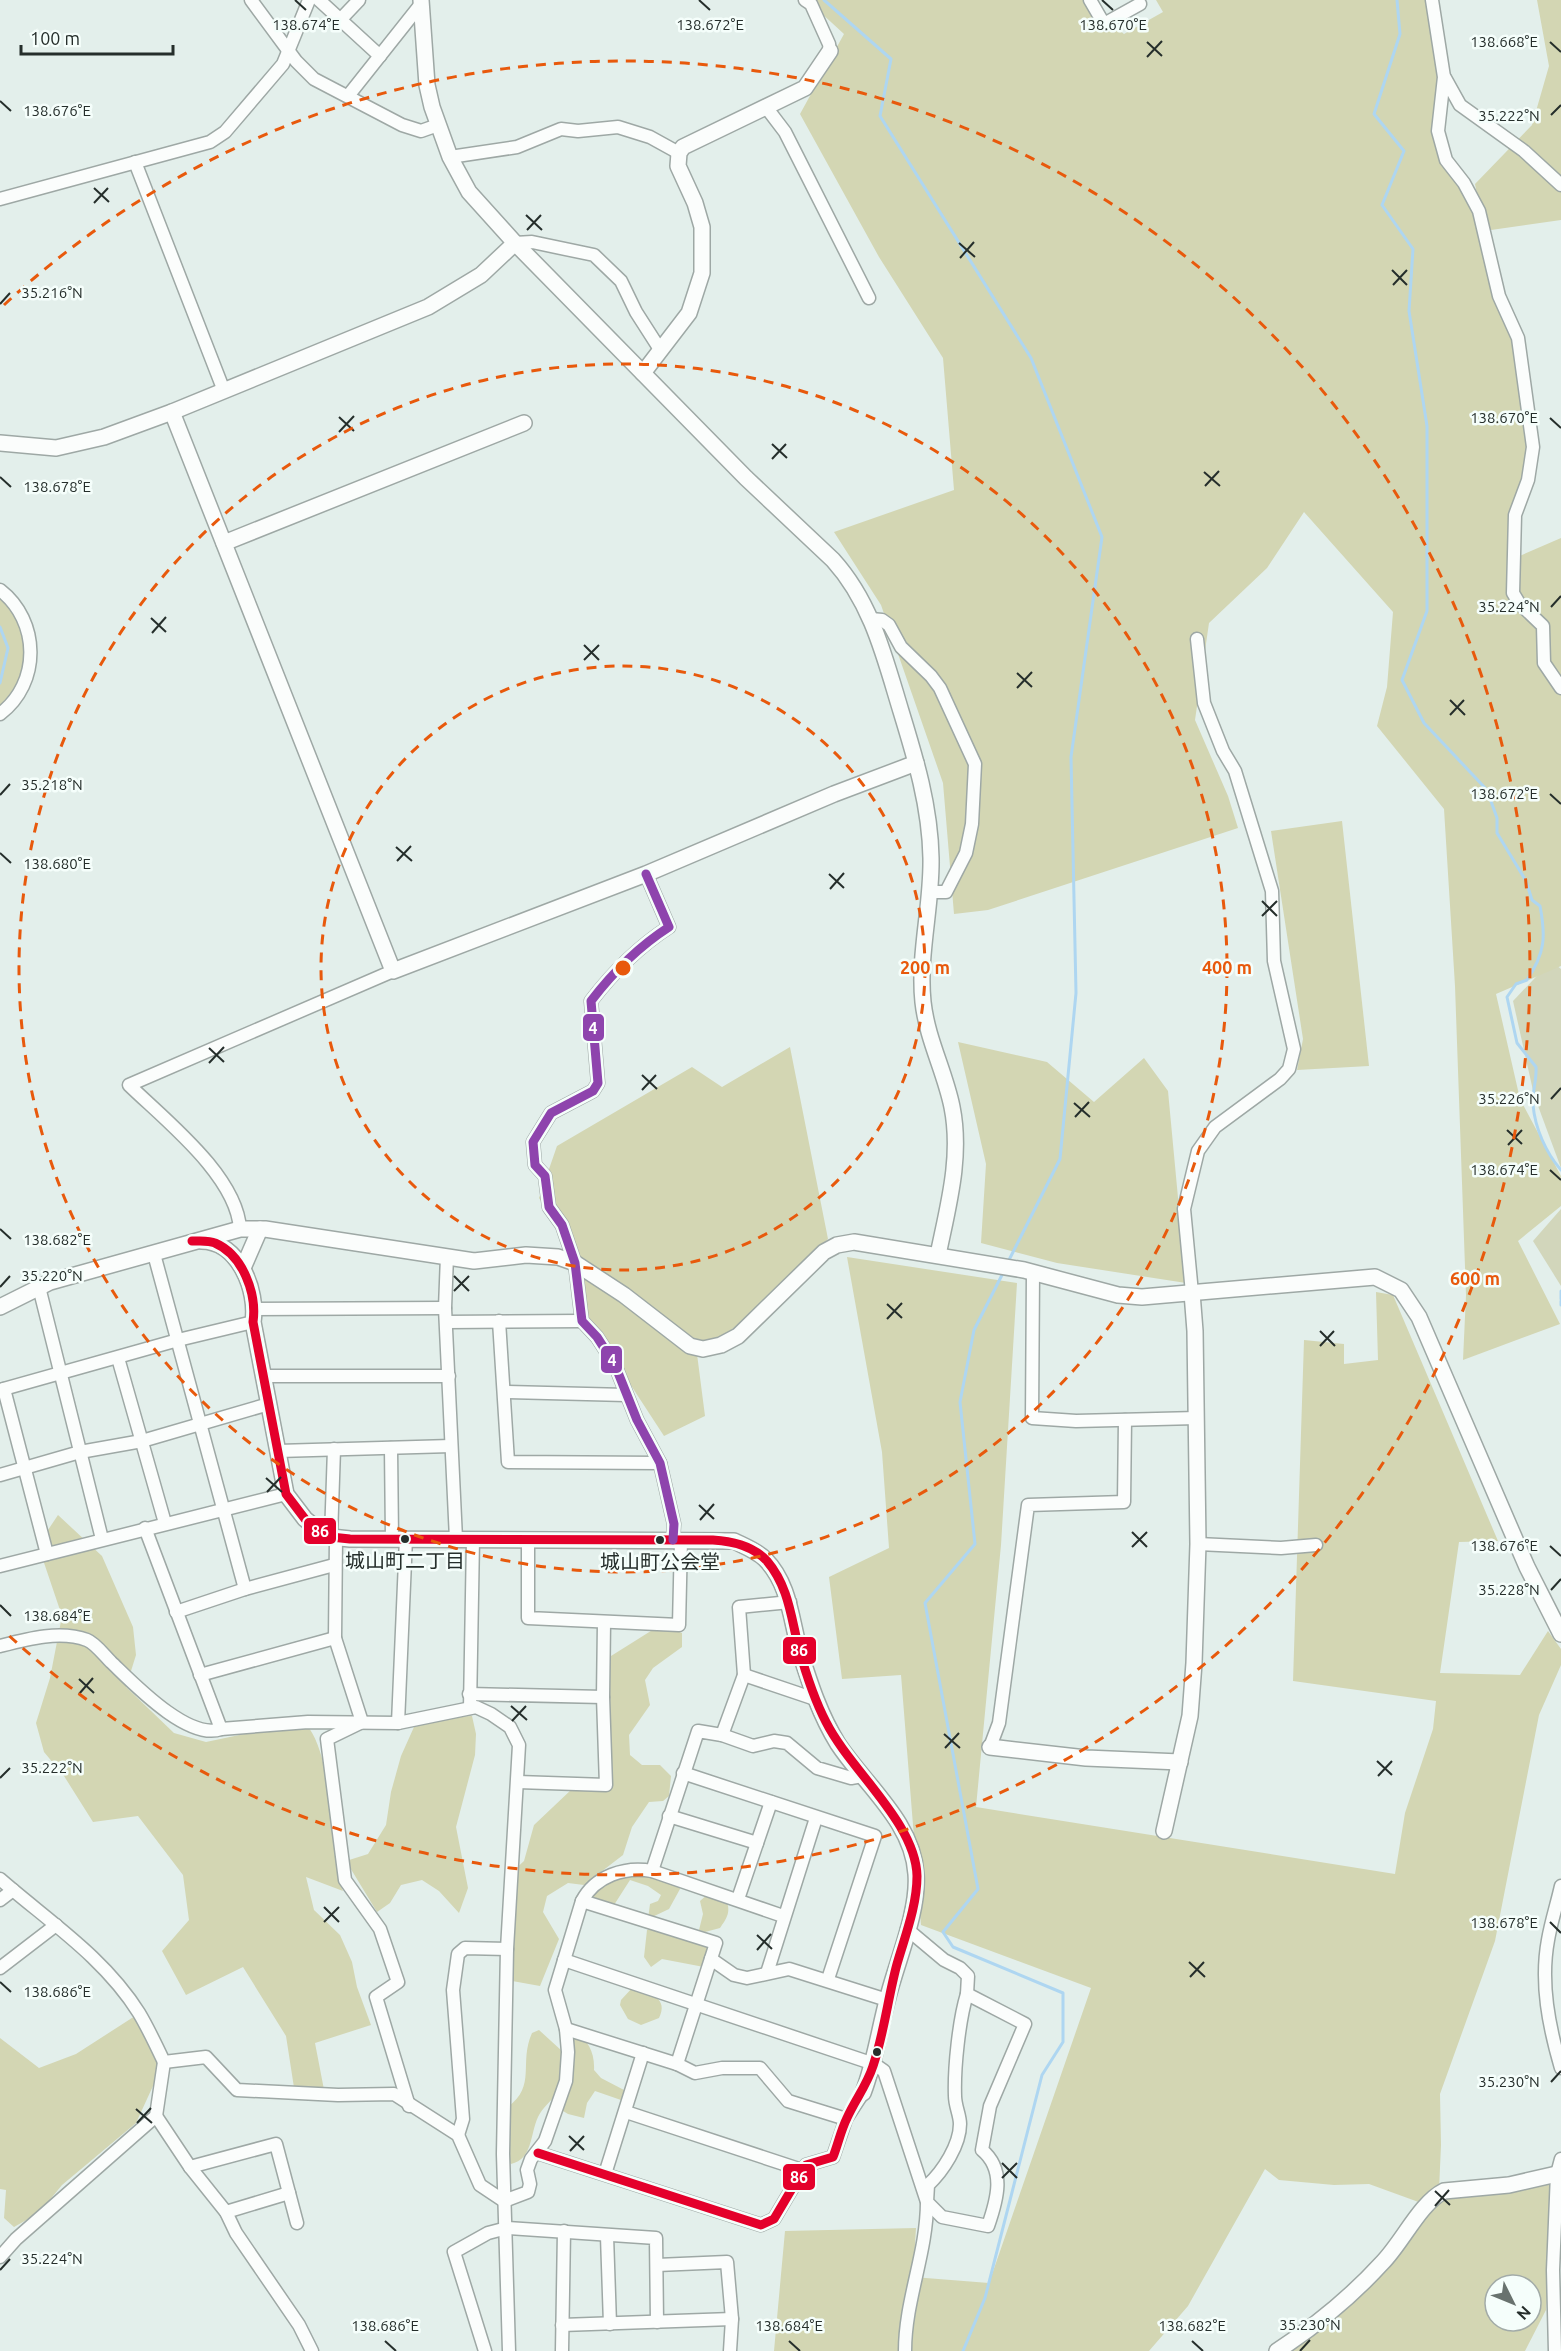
<svg xmlns="http://www.w3.org/2000/svg" width="1561" height="2351" viewBox="0 0 1561 2351" font-family="Ubuntu,'Noto Sans JP',sans-serif">
<rect width="100%" height="100%" fill="#e3efeb"/>
<g fill="#d2d6bb">
<polygon points="1551,961 1561,969 1561,1168 1534,1095 1513,1001"/>
<polygon points="1561,1209 1561,1286 1533,1241"/>
</g>
<g fill="#d3d6b3" fill-rule="evenodd">
<polygon points="807,0 1083,0 1124,34 1163,12 1156,0 1431,0 1450,87 1440,136 1483,226 1475,184 1532,125 1549,66 1537,0 1561,0 1561,220 1484,231 1516,342 1533,447 1515,558 1561,538 1561,966 1496,994 1520,1099 1561,1176 1561,1206 1518,1241 1560,1324 1463,1360 1466,1295 1455,986 1444,809 1377,726 1387,687 1393,612 1304,512 1267,568 1209,623 1195,720 1228,796 1238,828 988,910 954,914 943,783 881,605 834,532 954,490 943,358 879,257 800,114 844,34"/>
<polygon points="0,590 19,625 31,668 0,706"/>
<polygon points="1342,821 1369,1066 1297,1070 1303,1039 1271,831"/>
<polygon points="958,1042 1047,1062 1094,1102 1144,1058 1168,1091 1186,1283 1057,1263 981,1243 986,1164"/>
<polygon points="790,1047 828,1239 745,1320 697,1354 705,1416 664,1436 587,1318 581,1258 539,1198 557,1146 692,1067 722,1087"/>
<polygon points="847,1257 1017,1283 1001,1545 976,1807 1395,1874 1405,1813 1433,1729 1436,1701 1293,1681 1304,1340 1344,1344 1344,1364 1378,1360 1376,1292 1393,1295 1498,1541 1459,1542 1440,1673 1520,1675 1548,1631 1561,1649 1561,1665 1539,1715 1495,1941 1440,2094 1441,2145 1439,2190 1424,2204 1369,2184 1334,2185 1279,2180 1265,2169 1188,2306 1149,2351 774,2351 785,2231 916,2228 913,2277 989,2283 1091,1988 921,1925 901,1675 842,1679 829,1577 889,1548 882,1452"/>
<path d="M58 1515 102 1556 133 1627 136 1655 126 1687 174 1733 206 1742 258 1731 309 1728C326 1752 330 1801 335 1832 338 1855 333 1867 343 1891L306 1877 314 1910 340 1935 352 1962 357 1987 371 2025 315 2043 325 2095 295 2094 286 2036 243 1967 186 1995 162 1951 189 1920 183 1875 138 1816 93 1822 64 1776 44 1752 36 1723 50 1678 62 1616 38 1545Z"/>
<polygon points="662,1624 682,1633 682,1647 653,1668 645,1680 650,1705 629,1735 630,1755 642,1765 660,1765 671,1776 669,1796 663,1801 649,1802 632,1827 623,1855 584,1885 568,1883 547,1896 543,1912 559,1939 540,1986 507,1980 511,1873 524,1861 534,1825 572,1789 609,1788 604,1715 611,1656"/>
<polygon points="472,1716 476,1734 475,1755 456,1827 468,1888 459,1913 439,1891 422,1880 401,1885 390,1903 377,1912 346,1861 368,1854 386,1825 391,1792 401,1756 414,1727 445,1717"/>
<polygon points="629,1869 678,1883 680,1889 669,1909 648,1919 650,1904 658,1901 661,1895 648,1886 630,1880 614,1905 603,1904 590,1895 608,1877"/>
<path d="M708 1894 725 1898C732 1911 727 1918 720 1928L705 1932 699 1930 703 1914 700 1901Z"/>
<polygon points="656,1926 712,1945 704,1967 662,1959 651,1967 644,1957 647,1930"/>
<path d="M633 1987C650 1993 669 1998 659 2018L641 2025 628 2019 620 2005 621 2000Z"/>
<polygon points="135,2016 164,2062 136,2123 62,2185 39,2213 14,2227 4,2218 6,2190 0,2189 0,2038 39,2068 76,2054"/>
<path d="M539 2030 562 2051 571 2030C587 2038 595 2051 594 2070L601 2078 624 2090 621 2100 595 2091 587 2103 584 2118 568 2114 558 2108 559 2092C553 2099 542 2108 538 2117 530 2134 533 2159 511 2164L503 2154 505 2109C538 2087 518 2064 532 2033Z"/>
<path d="M1557 2174 1546 2310 1525 2351H1280L1343 2305 1436 2195ZM1495 2285H1531V2321H1495Z"/>
</g>
<g fill="none" stroke-linecap="round" stroke-linejoin="round">
<g stroke="#aed6f1" stroke-width="3">
<polyline points="824,0 891,59 880,116 1031,358 1102,537 1071,757 1076,993 1060,1159 1008,1262"/>
<path d="M1397 0 1400 34 1374 114 1404 151 1382 205 1413 249 1409 311 1427 426V611L1402 680 1424 723 1487 790 1497 818V833L1526 881 1532 900 1540 906C1546 937 1545 953 1527 980L1516 984 1507 997 1517 1043 1536 1067C1537 1079 1532 1092 1533 1105 1535 1128 1546 1153 1561 1170"/>
<polyline points="0,627 8,648 0,683"/>
<polyline points="1561,1291 1561,1299"/>
<polyline points="1561,1301 1561,1305"/>
<polyline points="963,2351 985,2298 1042,2075 1063,2042 1063,1993 953,1947 943,1932 978,1889 925,1603 975,1544 960,1402 974,1330 1004,1271"/>
</g>
<defs>
<g id="minor">
<polyline points="251,0 296,61 314,79 402,125 421,131 438,125"/>
<polyline points="319,0 380,56"/>
<polyline points="805,0 811,4 829,44 830,51"/>
<polyline points="1090,0 1104,24 1140,4"/>
<polyline points="1432,0 1444,77 1438,131 1446,160 1464,183 1479,211 1499,296 1518,338 1533,447 1528,480 1515,515 1513,593 1519,603 1543,626 1544,663 1561,688"/>
<polyline points="340,20 359,0"/>
<polyline points="1445,78 1460,105 1524,151 1561,185"/>
<polyline points="348,96 421,4"/>
<polyline points="766,107 785,132 869,298"/>
<polyline points="450,157 517,147 561,129 578,131 618,127 650,137 679,153"/>
<polyline points="135,162 224,391"/>
<polyline points="0,199 210,142 225,132 283,64 309,0"/>
<polyline points="515,243 532,242 594,255 621,281 636,312 661,351"/>
<path d="M0 590C40 621 41 683 0 714"/>
<polyline points="871,619 882,620 889,625 901,647 931,676 940,688 975,764 972,824 966,853 946,892 930,892"/>
<path d="M646 874 669 927C638 947 614 971 591 1001L598 1083 593 1091 551 1113 533 1142 535 1165 545 1176 549 1207 562 1225 575 1263 582 1321 597 1337 615 1365 637 1420 660 1463 674 1524 673 1540"/>
<path d="M240 1229C237 1176 165 1120 129 1085L393 971"/>
<polyline points="154,1254 245,1589"/>
<polyline points="447,1256 445,1308 456,1539"/>
<polyline points="1033,1272 1032,1418 1076,1421 1197,1418"/>
<polyline points="39,1287 102,1539"/>
<polyline points="1192,1293 1184,1209 1198,1151 1215,1127 1280,1079 1289,1069 1294,1049 1274,961 1272,891 1235,771 1223,751 1204,703 1197,639"/>
<polyline points="255,1309 445,1308"/>
<polyline points="499,1321 508,1462 660,1463"/>
<polyline points="447,1322 582,1321"/>
<polyline points="118,1358 165,1523"/>
<polyline points="265,1376 449,1376"/>
<polyline points="4,1389 47,1554"/>
<polyline points="0,1390 178,1340 253,1322"/>
<polyline points="505,1392 626,1395"/>
<polyline points="391,1448 392,1538"/>
<polyline points="278,1451 451,1446"/>
<polyline points="0,1475 80,1452 142,1441 269,1404"/>
<polyline points="145,1528 221,1729 308,1722 398,1723 476,1707 491,1714 510,1727 519,1745 507,1949 503,2154 509,2351"/>
<polyline points="331,1537 334,1449"/>
<polyline points="336,1538 335,1638 362,1722 327,1739 345,1880 380,1929 398,1982 376,1997 409,2106"/>
<polyline points="528,1540 528,1618 679,1625 681,1540"/>
<polyline points="1198,1544 1281,1548 1316,1545"/>
<polyline points="0,1566 286,1494"/>
<polyline points="176,1612 245,1589 334,1565"/>
<path d="M0 1646C27 1639 60 1630 87 1640 95 1643 104 1655 111 1662 133 1683 188 1741 221 1729"/>
<polyline points="200,1675 335,1638"/>
<polyline points="744,1675 815,1699"/>
<polyline points="469,1694 603,1697"/>
<polyline points="470,1708 473,1539"/>
<polyline points="398,1723 406,1538"/>
<polyline points="722,1735 744,1675 739,1607 790,1602"/>
<polyline points="990,1747 999,1723 1028,1505 1124,1502 1125,1420"/>
<polyline points="683,1773 875,1836 828,1979"/>
<polyline points="518,1782 606,1785 603,1697 604,1623"/>
<polyline points="669,1816 757,1843"/>
<polyline points="652,1871 783,1916"/>
<path d="M0 1879C48 1921 104 1957 139 2013 148 2028 156 2045 164 2062L206 2057 237 2090 338 2095 394 2094 458 2135 480 2185 504 2201 528 2192 530 2184 527 2170 531 2159 545 2141 566 2081 568 2052 566 2029 555 1990 582 1901C595 1876 625 1866 652 1871L698 1731 722 1735 753 1746 774 1741 787 1743 817 1768 851 1778 862 1776"/>
<path d="M1561 1886C1557 1904 1551 1922 1548 1940 1540 1983 1549 2027 1561 2068"/>
<polyline points="738,1899 771,1802"/>
<polyline points="0,1900 13,1890"/>
<polyline points="582,1901 716,1943 677,2064"/>
<polyline points="907,1929 944,1960 960,1968 968,1976 967,1994"/>
<polyline points="711,1959 734,1975 747,1978 789,1969 887,2000"/>
<path d="M564 1960 874 2064 884 2071 927 2202C927 2253 905 2300 905 2351"/>
<polyline points="0,1968 56,1925"/>
<polyline points="767,1973 816,1818"/>
<path d="M967 1994 1025 2024 990 2106 982 2150C1006 2170 997 2200 988 2226L942 2217 927 2202 928 2185C943 2171 960 2145 960 2124 960 2115 955 2106 955 2096 954 2068 959 2020 967 1994Z"/>
<polyline points="566,2029 677,2064 695,2073 722,2068 760,2068 788,2101 846,2119"/>
<polyline points="626,2112 802,2170"/>
<polyline points="156,2116 190,2167 226,2212 236,2233 299,2325 312,2351"/>
<polyline points="458,2135 463,2119 453,1990 458,1954 465,1948 507,1949"/>
<polyline points="538,2153 761,2225 774,2219 806,2165 833,2157 846,2119 863,2093"/>
<polyline points="190,2167 276,2144 297,2223"/>
<polyline points="605,2174 643,2053"/>
<polyline points="226,2212 289,2193"/>
<polyline points="607,2236 610,2324"/>
<polyline points="0,2257 16,2239 156,2116 164,2062"/>
<polyline points="657,2265 727,2262 732,2319 730,2351"/>
<polyline points="562,2325 732,2319"/>
<polyline points="485,2351 454,2252 488,2233 507,2228 656,2238 657,2322"/>
<polyline points="562,2351 564,2231"/>
<polyline points="1555,2351 1553,2270 1557,2174 1561,2159"/>
</g>
<g id="tertiary">
<path d="M421 0 427 85 432 107 450 157 469 192 515 243 746 478 833 560C871 602 884 655 900 708 915 757 930 805 931 858 932 906 918 954 923 1002 927 1039 945 1072 952 1107 962 1157 948 1206 938 1255"/>
<polyline points="643,373 689,313 702,273 702,227 695,203 678,166 679,153 683,147 805,88 830,51"/>
<polyline points="172,412 393,971 646,874 834,794 916,763"/>
<polyline points="0,443 56,448 104,437 172,412 428,307 481,275 515,243"/>
<polyline points="224,543 524,423"/>
<path d="M201 1241C239 1241 258 1291 253 1322L286 1494 305 1519 320 1531 331 1537 350 1539 734 1541C744 1546 757 1551 765 1559 790 1584 791 1621 800 1652 810 1684 820 1715 838 1744 865 1785 913 1822 916 1874 919 1911 897 1961 888 1997 879 2030 875 2062 863 2093"/>
<polyline points="243,1268 260,1229"/>
<polyline points="0,1307 50,1282 240,1229 265,1229 474,1261 526,1255 558,1257 575,1263 624,1295 690,1346 703,1349 721,1345 738,1336 824,1252 837,1245 854,1242 1024,1270 1118,1295 1142,1297 1375,1277 1401,1290 1419,1317 1527,1567 1561,1634"/>
<polyline points="990,1747 1086,1758 1180,1762"/>
<polyline points="1164,1831 1190,1716 1194,1663 1198,1544 1195,1331 1192,1293"/>
<path d="M1277 2351C1317 2325 1350 2298 1382 2263 1402 2243 1420 2203 1444 2191L1509 2185 1561 2173"/>
</g>
</defs>
<use href="#minor" stroke="#9ea8a5" stroke-width="15"/>
<use href="#tertiary" stroke="#9ea8a5" stroke-width="18"/>
<use href="#minor" stroke="#fbfdfc" stroke-width="12"/>
<use href="#tertiary" stroke="#fbfdfc" stroke-width="15"/>
<defs>
<path id="bus-1" d="M192 1241C200 1241 209 1240 215 1243 243 1255 257 1294 253 1322L286 1494 305 1519 320 1531 331 1537 350 1539 713 1540C732 1541 753 1546 767 1561 789 1587 791 1618 799 1649 806 1674 814 1699 826 1722 850 1770 916 1823 917 1876 917 1906 905 1936 897 1964 888 1997 884 2034 873 2066 867 2085 855 2100 847 2118 841 2130 838 2144 833 2157L806 2165 774 2219 761 2225 538 2153"/>
<path id="bus-2" d="M646 874 669 927C638 947 614 971 591 1001L598 1083 593 1091 551 1113 533 1142 535 1165 545 1176 549 1207 562 1225 575 1263 582 1321 597 1337 615 1365 637 1420 660 1463 674 1524 673 1540"/>
</defs>
<use href="#bus-1" stroke="#f5fefb" stroke-width="14"/>
<use href="#bus-2" stroke="#f5fefb" stroke-width="14"/>
<use href="#bus-1" stroke="#e4002b" stroke-width="9"/>
<use href="#bus-2" stroke="#8e44ad" stroke-width="9"/>
</g>
<path fill="none" stroke="#252e2b" stroke-width="2" d="M295 0 306 10M699 0 710 10M1102 0 1113 10M1147 42 1162 56M1550 42 1561 52M1147 57 1162 41M0 101 11 111M1551 115 1561 105M94 188 109 202M94 203 108 188M526 215 542 230M527 230 541 215M959 243 975 257M960 258 974 242M1392 270 1407 285M1393 285 1407 270M0 304 10 293M339 417 354 431M1550 418 1561 428M339 432 354 416M772 444 787 458M772 459 786 444M1204 472 1220 486M0 477 11 487M1205 486 1219 471M1551 607 1561 596M151 618 166 632M152 633 166 617M584 645 599 660M584 660 599 645M1017 673 1032 687M1017 688 1032 672M1450 700 1465 715M1450 715 1464 700M1550 794 1561 804M0 795 10 784M396 847 412 861M0 853 11 863M397 861 411 846M829 874 844 888M830 889 844 873M1262 901 1277 916M1262 916 1277 901M209 1048 224 1062M209 1063 224 1047M642 1075 657 1089M642 1090 656 1075M1551 1099 1561 1088M1074 1103 1090 1117M1075 1117 1089 1102M1507 1130 1522 1144M1508 1145 1522 1130M1550 1170 1561 1180M0 1229 11 1239M454 1276 469 1291M0 1287 10 1276M454 1291 469 1276M887 1304 902 1318M887 1319 902 1303M1320 1331 1335 1346M1320 1346 1334 1331M266 1478 282 1492M267 1492 281 1477M699 1505 714 1519M700 1520 714 1504M1132 1532 1147 1547M1550 1546 1561 1556M1132 1547 1147 1532M1551 1590 1561 1579M0 1605 11 1616M79 1679 94 1693M79 1694 93 1678M511 1706 527 1720M512 1721 526 1706M944 1734 960 1748M945 1748 959 1733M1377 1761 1392 1775M1378 1776 1392 1761M0 1778 10 1768M324 1907 339 1922M324 1922 339 1907M1550 1922 1561 1933M757 1935 772 1949M757 1950 771 1934M1189 1962 1205 1977M1190 1977 1204 1962M0 1982 11 1992M1551 2082 1561 2071M136 2109 152 2123M137 2123 151 2108M569 2136 584 2150M570 2151 584 2136M1002 2163 1017 2178M1002 2178 1017 2163M1435 2191 1450 2205M1435 2206 1449 2190M0 2270 10 2259M385 2341 396 2351M789 2341 800 2351M1192 2341 1203 2351M1300 2351 1310 2340"/>
<g fill="none" stroke="#e8590c" stroke-width="3" stroke-dasharray="10 8">
<circle cx="623" cy="968" r="302"/>
<circle cx="623" cy="968" r="604"/>
<path d="M4 305A907 907 0 1 1 4 1631"/>
</g>
<g fill="#252e2b" stroke="#f5fefb" stroke-width="2">
<circle cx="405" cy="1539" r="5"/>
<circle cx="660" cy="1540" r="5"/>
<circle cx="877" cy="2052" r="5"/>
</g>
<g text-anchor="middle" dominant-baseline="central" stroke-width="5" stroke-linejoin="round" paint-order="stroke">
<g font-size="20" fill="#252e2b" stroke="#f5fefb">
<text x="405" y="1560">城山町二丁目</text>
<text x="660" y="1561">城山町公会堂</text>
</g>
</g>
<g font-size="15" text-anchor="middle" fill="#252e2b" stroke="#f5fefb" stroke-width="5" stroke-linejoin="round" paint-order="stroke">
<text x="306" y="30">138.674°E</text>
<text x="710" y="30">138.672°E</text>
<text x="1113" y="30">138.670°E</text>
<text x="1504" y="47">138.668°E</text>
<text x="57" y="116">138.676°E</text>
<text x="1509" y="121">35.222°N</text>
<text x="52" y="298">35.216°N</text>
<text x="1504" y="423">138.670°E</text>
<text x="57" y="492">138.678°E</text>
<text x="1509" y="612">35.224°N</text>
<text x="52" y="790">35.218°N</text>
<text x="1504" y="799">138.672°E</text>
<text x="57" y="869">138.680°E</text>
<text x="1509" y="1104">35.226°N</text>
<text x="1504" y="1175">138.674°E</text>
<text x="57" y="1245">138.682°E</text>
<text x="52" y="1281">35.220°N</text>
<text x="1504" y="1551">138.676°E</text>
<text x="1509" y="1595">35.228°N</text>
<text x="57" y="1621">138.684°E</text>
<text x="52" y="1773">35.222°N</text>
<text x="1504" y="1928">138.678°E</text>
<text x="57" y="1997">138.686°E</text>
<text x="1509" y="2087">35.230°N</text>
<text x="52" y="2264">35.224°N</text>
<text x="1310" y="2330">35.230°N</text>
<text x="385" y="2331">138.686°E</text>
<text x="789" y="2331">138.684°E</text>
<text x="1192" y="2331">138.682°E</text>
</g>
<circle cx="623" cy="968" r="9" fill="#e8590c" stroke="#f5fefb" stroke-width="3"/>
<g font-size="18" text-anchor="middle" font-weight="bold" fill="#e8590c" stroke="#f5fefb" stroke-width="5" stroke-linejoin="round" paint-order="stroke">
<text x="925" y="974">200 m</text>
<text x="1227" y="974">400 m</text>
<text x="1475" y="1285">600 m</text>
</g>
<g stroke="#f5fefb" stroke-width="2">
<rect x="582" y="1013" width="23" height="29" rx="6" fill="#8e44ad"/>
<rect x="600" y="1345" width="23" height="29" rx="6" fill="#8e44ad"/>
<rect x="303" y="1517" width="34" height="28" rx="6" fill="#e4002b"/>
<rect x="782" y="1636" width="35" height="29" rx="6" fill="#e4002b"/>
<rect x="782" y="2163" width="34" height="28" rx="6" fill="#e4002b"/>
</g>
<g font-size="16" text-anchor="middle" font-weight="bold" fill="#fff">
<text x="593" y="1034">4</text>
<text x="612" y="1366">4</text>
<text x="320" y="1537">86</text>
<text x="799" y="1656">86</text>
<text x="799" y="2183">86</text>
</g>
<g transform="translate(1513 2303) rotate(133)"><circle r="28" fill="#f5fefb" stroke="#a2aba8" stroke-width="1.5"/>
<path d="M0-4.5L10 22L0 15L-10 22Z" fill="#68726e"/>
<text y="-9" font-size="16" font-weight="bold" text-anchor="middle" fill="#252e2b">N</text>
</g>
<path d="M21 45v9h152v-9" fill="none" stroke="#252e2b" stroke-width="3"/>
<text x="30" y="45" font-size="18" fill="#252e2b" stroke="#f5fefb" stroke-width="4.5" paint-order="stroke">100 m</text>
</svg>
